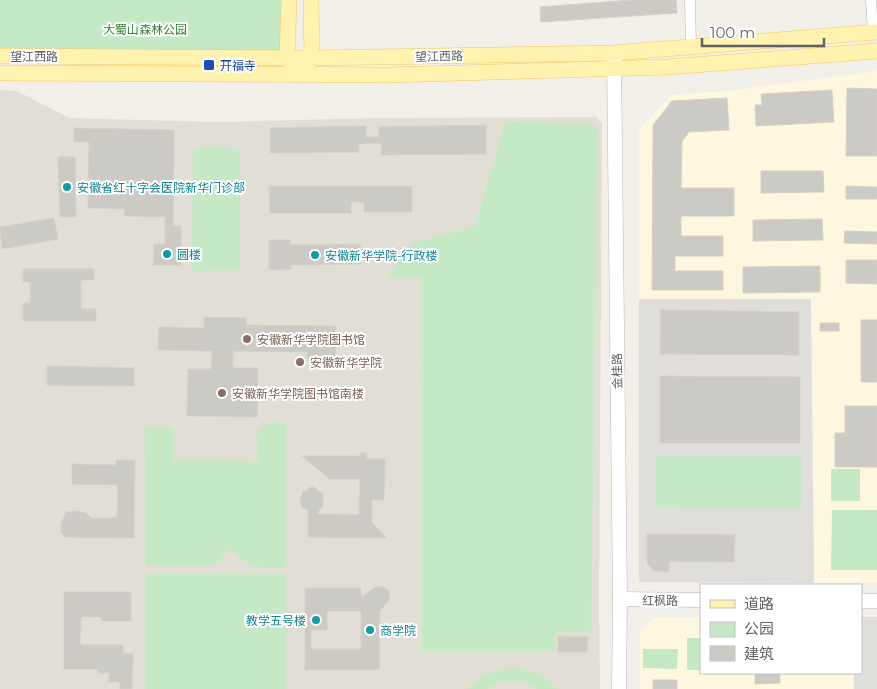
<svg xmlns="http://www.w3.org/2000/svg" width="877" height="689" viewBox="0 0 877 689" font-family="Montserrat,'Noto Sans SC',sans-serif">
<rect width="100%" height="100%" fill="#f1efe8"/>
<g fill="#fef7e0">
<polygon points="877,71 877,583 814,583 811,299 639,299 639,130 670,95 727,91"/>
<polygon points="654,617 701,617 701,673 854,673 854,689 640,689 640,631"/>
</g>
<g fill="#e0deda">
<polygon points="639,299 811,299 814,583 639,582"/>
<polygon points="861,617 877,617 877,689 854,689 854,673 861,673"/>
</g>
<polygon fill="#e1ded6" points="0,90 17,91 70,118 216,122 381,118 596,117 602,123 599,602 600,689 0,689"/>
<g fill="#c5e8c5">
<polygon points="0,0 289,0 287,58 0,56"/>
<polygon points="505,122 593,123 597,129 591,631 555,632 554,651 422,651 421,277 388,278 412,243 475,227"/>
<polygon points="199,148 236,148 240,153 240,270 192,271 193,152"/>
<polygon points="270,422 286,423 285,568 252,567 229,549 214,566 146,566 145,428 173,428 173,460 258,461 257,431"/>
<polygon points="655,456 802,456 802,508 655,507"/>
<rect x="831" y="469" width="29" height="32"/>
<polygon points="832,510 877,510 877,570 831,570"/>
<rect x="146" y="574" width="140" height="115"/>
<rect x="687" y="638" width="14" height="32"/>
<polygon points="643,649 678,649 677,669 643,668"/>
<path d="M513 668C530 669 546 675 557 689H537L526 683 512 681 499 683 487 689H468C481 676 495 669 513 668Z"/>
</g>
<g fill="#cccac5" stroke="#d6d1c6" fill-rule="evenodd">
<polygon points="631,0 676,0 677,13 541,22 540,7"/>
<polygon points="847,88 877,89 877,156 846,156"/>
<polygon points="832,90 834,122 756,126 755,105 762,105 761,94"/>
<polygon points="727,98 729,130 689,132 682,141 681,188 734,188 734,216 681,216 681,236 723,236 723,256 675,256 675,271 723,271 723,290 652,290 653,125 672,101"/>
<polygon points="486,125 486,154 382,155 381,143 359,144 359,152 270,153 270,128 366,126 366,137 379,137 379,127"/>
<polygon points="74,128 174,130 173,226 181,226 181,265 153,265 154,244 165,244 165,217 124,216 125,209 88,208 89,142 74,142"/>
<polygon points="58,157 75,157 76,217 60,217"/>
<polygon points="761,171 823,171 824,192 761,193"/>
<polygon points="269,186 412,186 412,212 364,212 364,202 351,202 351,213 270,213"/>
<polygon points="846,186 877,187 877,199 846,199"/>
<polygon points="54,218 58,239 2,249 0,227"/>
<polygon points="822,219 823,240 753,241 753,220"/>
<polygon points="845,231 877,232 877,244 844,243"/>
<polygon points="269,240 290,240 290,245 360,244 361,264 291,265 291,269 269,270"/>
<polygon points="846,260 877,260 877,284 846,283"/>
<polygon points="820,266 820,292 743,293 743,267"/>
<polygon points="23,269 94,269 94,280 81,280 81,309 96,309 96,321 23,321 23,303 30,303 30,282 23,282"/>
<polygon points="661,310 799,312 799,355 660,354"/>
<polygon points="204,317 246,318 246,325 336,326 335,360 307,359 307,352 233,351 233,368 258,368 257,417 187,416 188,369 211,369 212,351 158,350 159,327 204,328"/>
<rect x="861" y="320" width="16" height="62"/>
<rect x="820" y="323" width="19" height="8"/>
<polygon points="47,366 134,368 134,386 47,385"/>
<polygon points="660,376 800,377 800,443 660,443"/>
<polygon points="845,406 877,406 877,467 835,467 835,433 845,433"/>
<polygon points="360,453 367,453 367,459 385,459 384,500 372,500 372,523 387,538 308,537 308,511 303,508 300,501 303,492 313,486 323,494 323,505 317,514 359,515 360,479 330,479 302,456 360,456"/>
<polygon points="116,460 135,460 134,538 65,537 61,532 61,524 66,512 78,511 86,513 91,518 117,518 118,485 72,484 72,464 116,465"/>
<polygon points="647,534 735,535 734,562 669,561 669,572 654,571 647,563"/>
<path d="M375 587H382L388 590 390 594 389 600 380 611 379 670H305V588H361V598ZM327 611H361V649H311V630H327Z"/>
<polygon points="64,592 131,592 131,621 102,621 101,617 81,617 80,645 123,645 123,654 133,654 132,689 120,689 120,682 109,682 109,673 98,673 98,669 64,669"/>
<polygon points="558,636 588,637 587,652 558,652"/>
<polygon points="755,673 780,673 780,683 755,684"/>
<rect x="653" y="680" width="24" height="9"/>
</g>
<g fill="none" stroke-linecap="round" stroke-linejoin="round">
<defs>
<g id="street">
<polyline points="690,0 691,47"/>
<polyline points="871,0 873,32"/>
</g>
<g id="secondary">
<polyline points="614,57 620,599 619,689"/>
<polyline points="620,599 701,600"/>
<polyline points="861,601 877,601"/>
</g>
<g id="primary">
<polyline points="289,0 287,58 292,64"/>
<polyline points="0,56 312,58 614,53 877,32"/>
<polyline points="306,66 312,58 311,0"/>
<polyline points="0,73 389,75 667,67 877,51"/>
</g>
</defs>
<use href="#street" stroke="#b5b8bc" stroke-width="11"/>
<use href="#secondary" stroke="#b6babf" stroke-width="15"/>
<use href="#primary" stroke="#f2c960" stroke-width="16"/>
<use href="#street" stroke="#fff" stroke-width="10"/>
<use href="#secondary" stroke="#fff" stroke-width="14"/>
<use href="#primary" stroke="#fff2af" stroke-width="15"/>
</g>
<rect fill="#1a4fb4" stroke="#fff" stroke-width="2" x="203" y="59" width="12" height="12" rx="2.5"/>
<g fill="#0f9aa8" stroke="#fff" stroke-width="2">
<circle cx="67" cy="187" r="5"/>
<circle cx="167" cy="254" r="5"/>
<circle cx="315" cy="255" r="5"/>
<circle cx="316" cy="620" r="5"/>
<circle cx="370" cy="630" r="5"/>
</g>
<g fill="#8d6e63" stroke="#fff" stroke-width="2">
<circle cx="247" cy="339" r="5"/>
<circle cx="300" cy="362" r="5"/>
<circle cx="222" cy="393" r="5"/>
</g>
<g text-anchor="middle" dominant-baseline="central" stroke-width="4" stroke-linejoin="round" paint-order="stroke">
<g font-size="12" fill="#348238" stroke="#fff">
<text x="145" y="29">大蜀山森林公园</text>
</g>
<g font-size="12" fill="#5f6368" stroke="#fff">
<text x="34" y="56">望江西路</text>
<text transform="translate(439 56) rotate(-1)">望江西路</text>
<text transform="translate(617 371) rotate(-91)">金桂路</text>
<text x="660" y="600">红枫路</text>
</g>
<g font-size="12" fill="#164399" stroke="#fff" text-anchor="start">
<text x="220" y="65">开福寺</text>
</g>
<g font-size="12" fill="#0d838f" stroke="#fff" text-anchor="start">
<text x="77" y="187">安徽省红十字会医院新华门诊部</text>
<text x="177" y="254">圆楼</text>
<text x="325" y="255">安徽新华学院-行政楼</text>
<text x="306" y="620" text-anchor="end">教学五号楼</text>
<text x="380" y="630">商学院</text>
</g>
<g font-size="12" fill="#785e54" stroke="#fff" text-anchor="start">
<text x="257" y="339">安徽新华学院图书馆</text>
<text x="310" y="362">安徽新华学院</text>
<text x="232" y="393">安徽新华学院图书馆南楼</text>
</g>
</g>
<rect x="700" y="584" width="162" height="90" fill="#ffffff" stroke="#bfc1c3"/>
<rect x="710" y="600" width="25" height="8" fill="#fff2af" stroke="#bfc1c3"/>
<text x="744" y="609" font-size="15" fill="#5f6368">道路</text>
<rect x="710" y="622" width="25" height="15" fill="#c5e8c5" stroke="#bfc1c3"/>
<text x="744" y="634" font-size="15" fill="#5f6368">公园</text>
<rect x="710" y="646" width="25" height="15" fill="#cccac5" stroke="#bfc1c3"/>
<text x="744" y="659" font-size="15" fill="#5f6368">建筑</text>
<path d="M702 38v8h122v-8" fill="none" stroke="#5f6368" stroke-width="2.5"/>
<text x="710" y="38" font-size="15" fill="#5f6368" stroke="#ffffff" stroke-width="4" paint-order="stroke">100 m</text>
</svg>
